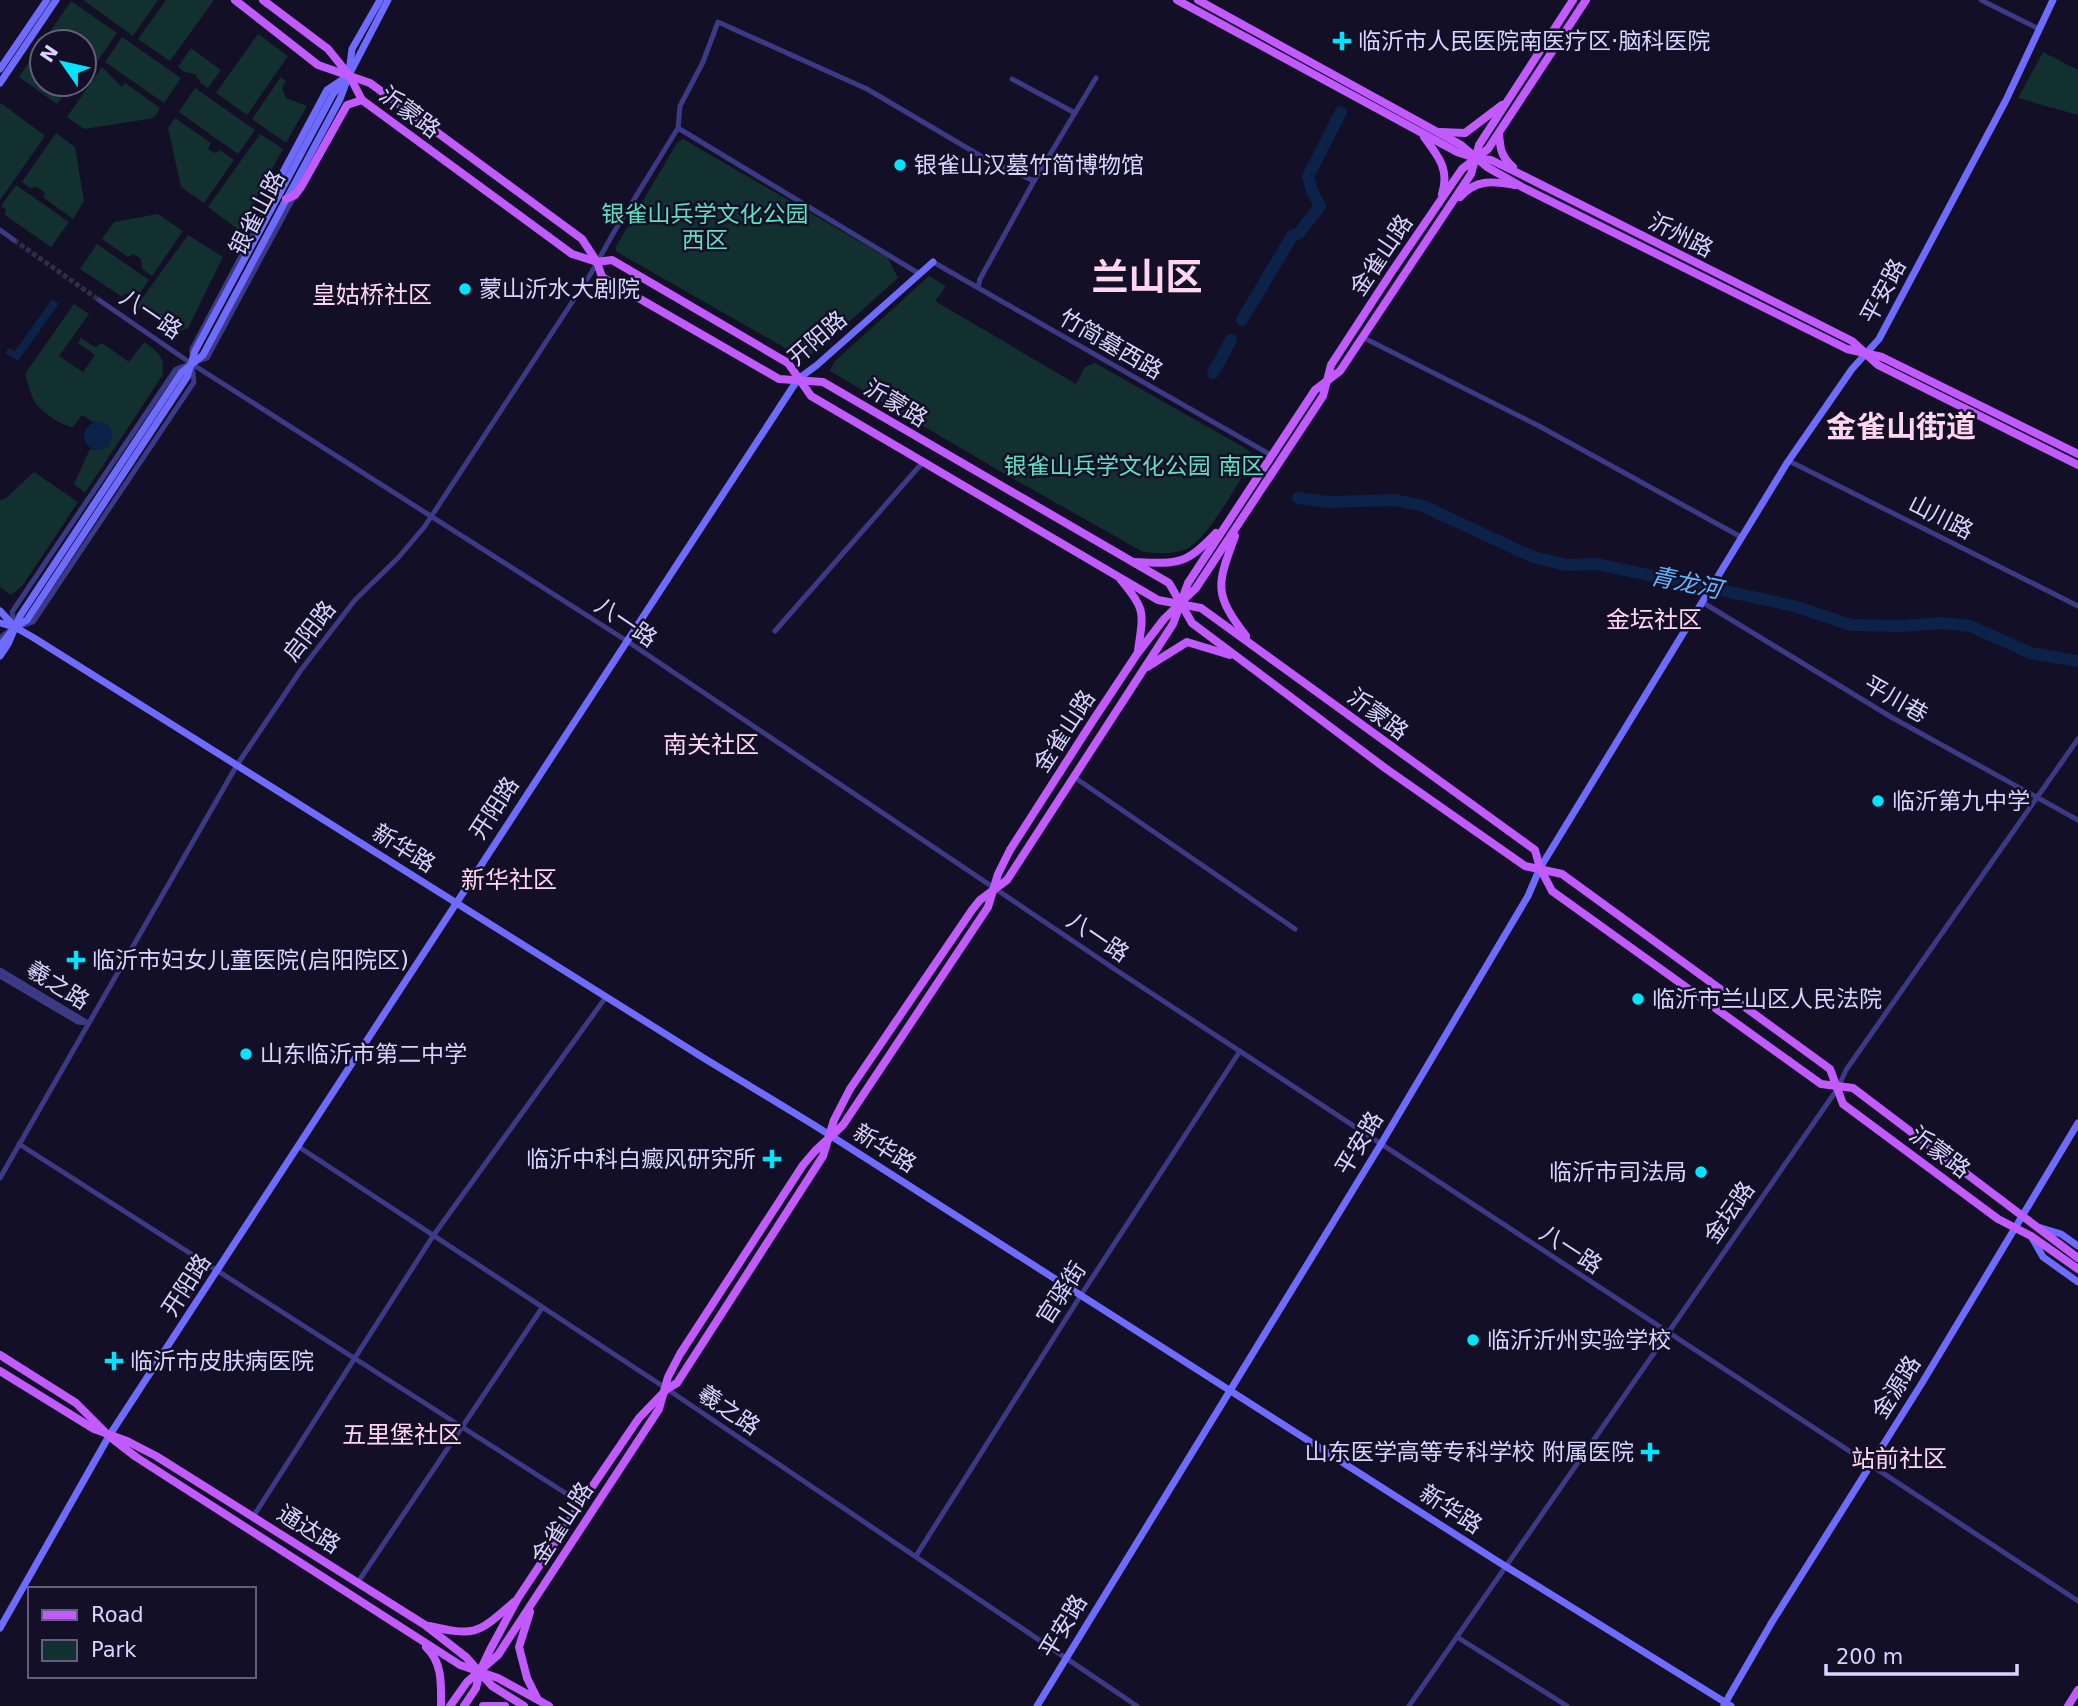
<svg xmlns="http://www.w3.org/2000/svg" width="2078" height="1706" viewBox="0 0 2078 1706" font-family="'DejaVu Sans','Noto Sans SC',sans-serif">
<rect width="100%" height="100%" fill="#130f26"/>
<g fill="#12302f">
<polygon points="83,0 158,0 133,36"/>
<polygon points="166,0 214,0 170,61 138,39"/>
<polygon points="71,1 117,33 84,80 84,42 43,42"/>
<polygon points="258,34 288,56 247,115 216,93"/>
<polygon points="122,37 181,78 164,103 105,62"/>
<polygon points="42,43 42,84 71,84 57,104 19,77"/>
<polygon points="191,48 221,70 208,88 201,83 195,74 184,72 178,67"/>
<polygon points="2043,52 2078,70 2078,115 2018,98"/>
<polygon points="102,67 122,87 125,83 160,108 154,118 84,129 67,117"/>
<polygon points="281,77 286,81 282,88 286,98 307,106 286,143 252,119"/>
<polygon points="195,88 255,130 238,154 179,112"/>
<polygon points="1,103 45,136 0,200 0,105"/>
<polygon points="175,118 211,143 208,149 215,153 220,150 234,160 204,203 181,187 168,128"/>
<polygon points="56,133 75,147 84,201 73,219 43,197 45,193 37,187 30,188 22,182"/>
<polygon points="260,134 283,149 239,230 208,207"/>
<polygon points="683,139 888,258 898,278 814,353 806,357 794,353 617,252 615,248 677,143"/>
<polygon points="16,185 69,222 51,247 5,215 6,210 1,206"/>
<polygon points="158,214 183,231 152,276 142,269 141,259 133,254 128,257 102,239 114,222"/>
<polygon points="188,235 223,257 188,328 174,333 136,307"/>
<polygon points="97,244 149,280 135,300 127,294 121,296 80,269"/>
<path d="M929 276 946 286 935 301 1076 384 1085 367 1095 363 1245 448 1255 456C1240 478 1209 539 1186 549 1172 555 1157 553 1143 552L1003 473 830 371 834 362Z"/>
<path d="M74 304 89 314 59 356 83 372 95 355 78 343 81 338 95 347 102 343 129 362 144 342C158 352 166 357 162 376L85 493 74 484 90 449 95 450 97 421 93 422 82 415 73 427C62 426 41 412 35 402 30 394 28 383 25 374Z"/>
<polygon points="34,472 78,502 23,585 11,595 0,587 0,500 6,498"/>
</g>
<g fill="#0c2248">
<polygon points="52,299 59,304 18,361 5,353 9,348 15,351"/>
<circle cx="98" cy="436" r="14"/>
</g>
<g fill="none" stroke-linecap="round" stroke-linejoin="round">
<g stroke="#0c2248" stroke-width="12">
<polyline points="1242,320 1292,236 1299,233 1320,206 1312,191 1308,176 1341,112"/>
<polyline points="1213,373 1231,340"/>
<polyline points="1298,498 1327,502 1395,500 1423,506 1533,557 1566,565 1596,564 1697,585 1794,606 1851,625 1902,626 1943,623 1970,626 2031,653 2078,661"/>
</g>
<polyline stroke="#312d47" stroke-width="5" stroke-dasharray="5 2.5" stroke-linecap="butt" points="14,240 99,300"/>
<g stroke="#3d3a85" stroke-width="5">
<polyline points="1981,0 2039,29"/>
<polyline points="1012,79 1075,113"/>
<polyline points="678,128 918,273"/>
<polyline points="0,230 14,240"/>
<polyline points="933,262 1271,455"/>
<polyline points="978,287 980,279 1034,181 1096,78"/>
<polyline points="99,300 192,364 627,641 1116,970 2078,1601"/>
<polyline points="1362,337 1539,426 1741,537"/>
<polyline points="192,355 192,349 268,205"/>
<polyline points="199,361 207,358 295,195"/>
<polyline points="1789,461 2078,606"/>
<polyline points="1702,602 1891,717 2078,820"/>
<polyline points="15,626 12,612 176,369 190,364"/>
<polyline points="21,626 33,622 194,382 192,365"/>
<polyline points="775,631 923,462"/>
<polyline points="0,638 9,631"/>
<polyline points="1074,777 1295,929"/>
<polyline points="0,970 88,1023"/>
<polyline points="0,976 78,1022 88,1023"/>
<polyline points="19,1144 581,1503"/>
<polyline points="299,1147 667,1389 1137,1706"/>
<polyline points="0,1178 237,765 301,670 355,600 398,558 425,526 590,275 614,232 678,128 680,106 703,62 718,22 867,89 979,155 1034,181"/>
<polyline points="253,1517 433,1236 606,997"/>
<polyline points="916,1556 1081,1295 1240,1051"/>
<polyline points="358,1582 542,1308"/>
<polyline points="1457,1637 1567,1706"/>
<polyline points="1409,1706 1838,1088 1846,1070 2078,739"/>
</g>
<g stroke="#6f6bff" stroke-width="7">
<polyline points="0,69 47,0"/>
<polyline points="349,72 352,49 380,0"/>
<polyline points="0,83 56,0"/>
<polyline points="269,210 274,189 327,90 342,80"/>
<polyline points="0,611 15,627"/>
<polyline points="0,623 15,627 34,638 702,1057 814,1125 1497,1561 1731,1706"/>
<polyline points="0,646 15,627 27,620 187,377 195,351 333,94 343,82"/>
<polyline points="0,656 8,644 20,616 181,373 203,355 340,99 349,75 388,0"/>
<polyline points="2038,1227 2061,1234 2078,1246"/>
<polyline points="2031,1236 2043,1257 2078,1282"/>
<polyline points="0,1628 109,1436 798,379 817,365 933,262"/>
<polyline points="1724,1705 1772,1622 1922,1383 2078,1123"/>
<polyline points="1037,1706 1381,1144 1528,896 1540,868 1787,463 1852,369 1879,339 2006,100 2053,0"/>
</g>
<g stroke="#c25bff" stroke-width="8">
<polyline points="235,0 318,65 370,83 582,239 597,262 602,277 779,379 823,382 1169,583 1192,623 1385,768 1525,866 1562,874 1830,1069 1843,1104 1998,1219 2031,1236 2078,1269"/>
<polyline points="263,0 328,49 349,75 362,100 572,254 597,262 612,260 788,363 811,396 1158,600 1201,608 1535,850 1540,868 1552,891 1821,1084 1853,1088 2078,1258"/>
<polyline points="1177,0 1457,152 1475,158 1491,160 1520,174 1852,341 1878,365 2078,465"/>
<polyline points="1198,0 1461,145 1487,167 1522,187 1847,349 1882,357 2078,454"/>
<polyline points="1440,132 1465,133 1502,105"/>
<path d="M1499 133C1500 148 1501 157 1513 167"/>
<path d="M1424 137C1438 156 1450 169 1442 194"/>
<path d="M1460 197C1476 179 1493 181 1515 185"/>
<polyline points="286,199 295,195 301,187 347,105 362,100"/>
<path d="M1235 536C1217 585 1213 593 1246 636"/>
<path d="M1135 562C1179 564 1185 565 1216 533"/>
<path d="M1121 580C1147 611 1143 613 1138 651"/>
<polyline points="1147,667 1187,642 1230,655"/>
<polyline points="0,1355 76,1403 109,1436 136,1457 460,1665 498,1678 549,1706"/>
<polyline points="0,1371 94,1429 127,1441 156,1456 425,1625 466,1657 492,1686 524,1706"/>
<polyline points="530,1612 519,1647 527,1678 537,1698"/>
<path d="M429 1626C477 1637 478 1633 514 1602"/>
<path d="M426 1647C443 1663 441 1685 441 1706"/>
<polyline points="450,1706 467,1682 498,1655 659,1409 668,1377 680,1354 803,1165 815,1151 843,1125 988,907 998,874 1010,850 1092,722 1137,654 1164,619 1196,588 1323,396 1331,365 1391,273 1462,169 1488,149 1586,0"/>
<polyline points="464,1706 476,1688 480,1671 490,1650 518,1598 581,1503 639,1418 667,1389 677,1383 823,1156 834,1120 850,1089 972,910 980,900 1007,880 1173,624 1188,583 1315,390 1340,371 1471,174 1479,145 1573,0"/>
<polyline points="483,1706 505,1706"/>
<polyline points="2068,1706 2078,1690"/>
</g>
</g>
<g fill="#00e5ff" stroke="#130f26" stroke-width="2.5">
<path d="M1338.5 30.5h7v7h7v7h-7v7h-7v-7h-7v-7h7z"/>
<circle cx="900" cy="165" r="7"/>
<circle cx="465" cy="289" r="7"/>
<circle cx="1878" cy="801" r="7"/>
<path d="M72.5 949.5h7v7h7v7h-7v7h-7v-7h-7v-7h7z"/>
<circle cx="1638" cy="999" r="7"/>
<circle cx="246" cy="1054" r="7"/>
<path d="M768.5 1148.5h7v7h7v7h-7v7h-7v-7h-7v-7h7z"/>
<circle cx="1701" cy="1172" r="7"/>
<circle cx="1473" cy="1340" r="7"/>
<path d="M110.5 1350.5h7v7h7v7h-7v7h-7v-7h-7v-7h7z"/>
<path d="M1646.5 1441.5h7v7h7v7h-7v7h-7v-7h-7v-7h7z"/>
</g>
<g text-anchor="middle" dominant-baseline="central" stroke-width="5" stroke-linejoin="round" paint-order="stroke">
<g font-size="23" fill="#d9d4ff" stroke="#130f26" text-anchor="start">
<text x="1358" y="41">临沂市人民医院南医疗区·脑科医院</text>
<text x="914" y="165">银雀山汉墓竹简博物馆</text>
<text x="479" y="289">蒙山沂水大剧院</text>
<text x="1892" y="801">临沂第九中学</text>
<text x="92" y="960">临沂市妇女儿童医院(启阳院区)</text>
<text x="1652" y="999">临沂市兰山区人民法院</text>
<text x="260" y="1054">山东临沂市第二中学</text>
<text x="756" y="1159" text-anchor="end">临沂中科白癜风研究所</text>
<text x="1687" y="1172" text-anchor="end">临沂市司法局</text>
<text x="1487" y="1340">临沂沂州实验学校</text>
<text x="130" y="1361">临沂市皮肤病医院</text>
<text x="1634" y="1452" text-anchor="end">山东医学高等专科学校 附属医院</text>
</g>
<g font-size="23" fill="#d9d4ff" stroke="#130f26">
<text transform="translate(410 112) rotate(37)">沂蒙路</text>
<text transform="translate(257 213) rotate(-62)">银雀山路</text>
<text transform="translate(1681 235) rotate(27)">沂州路</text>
<text transform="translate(1381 255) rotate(-56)">金雀山路</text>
<text transform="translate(1883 291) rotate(-62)">平安路</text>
<text transform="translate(151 314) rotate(34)">八一路</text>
<text transform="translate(817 338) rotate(-41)">开阳路</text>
<text transform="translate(1111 344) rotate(30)">竹简墓西路</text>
<text transform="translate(896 403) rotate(31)">沂蒙路</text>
<text transform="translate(1941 517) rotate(27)">山川路</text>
<text transform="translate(626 622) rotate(34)">八一路</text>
<text transform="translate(309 631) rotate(-52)">启阳路</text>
<text transform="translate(1896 699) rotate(30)">平川巷</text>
<text transform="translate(1378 714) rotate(37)">沂蒙路</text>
<text transform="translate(1064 731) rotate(-57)">金雀山路</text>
<text transform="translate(494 808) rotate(-57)">开阳路</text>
<text transform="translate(404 848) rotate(32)">新华路</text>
<text transform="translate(1098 937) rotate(34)">八一路</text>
<text transform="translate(58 985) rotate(32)">羲之路</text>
<text transform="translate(1359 1143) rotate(-59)">平安路</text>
<text transform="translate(885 1148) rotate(32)">新华路</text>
<text transform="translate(1940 1152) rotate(37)">沂蒙路</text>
<text transform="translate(1729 1212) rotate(-55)">金坛路</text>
<text transform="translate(1571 1249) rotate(33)">八一路</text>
<text transform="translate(186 1285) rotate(-57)">开阳路</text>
<text transform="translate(1061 1293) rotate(-57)">官驿街</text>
<text transform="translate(1896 1387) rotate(-58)">金源路</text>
<text transform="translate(729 1410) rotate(34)">羲之路</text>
<text transform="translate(1451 1509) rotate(33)">新华路</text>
<text transform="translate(562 1523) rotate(-57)">金雀山路</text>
<text transform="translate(309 1529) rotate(32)">通达路</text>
<text transform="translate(1063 1626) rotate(-59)">平安路</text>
</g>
<g font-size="23" fill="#5fe0c0" stroke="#130f26">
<text x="705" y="214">银雀山兵学文化公园<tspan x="705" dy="26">西区</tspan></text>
<text x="1134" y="466">银雀山兵学文化公园 南区</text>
</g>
<g font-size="24" fill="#ffd6f0" stroke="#130f26">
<text x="372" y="295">皇姑桥社区</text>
<text x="1654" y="620">金坛社区</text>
<text x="711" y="745">南关社区</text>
<text x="509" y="880">新华社区</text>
<text x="402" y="1435">五里堡社区</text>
<text x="1899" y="1459">站前社区</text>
</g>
<g font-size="24" font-style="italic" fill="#62b6ff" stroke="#130f26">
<text transform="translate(1686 583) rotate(12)">青龙河</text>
</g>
<g font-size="30" font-weight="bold" fill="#ffd6f0" stroke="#130f26">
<text x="1901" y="426">金雀山街道</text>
</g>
<g font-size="37" font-weight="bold" fill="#ffd6f0" stroke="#130f26">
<text x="1147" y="277">兰山区</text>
</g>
</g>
<rect x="28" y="1587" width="228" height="91" fill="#130f26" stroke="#625e7d" stroke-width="2"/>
<rect x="42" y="1610" width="35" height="10" fill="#c25bff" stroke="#625e7d" stroke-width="2"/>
<text x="91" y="1622" font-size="21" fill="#d9d4ff">Road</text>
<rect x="42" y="1640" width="35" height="21" fill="#12302f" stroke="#625e7d" stroke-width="2"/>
<text x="91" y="1657" font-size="21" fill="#d9d4ff">Park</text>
<g transform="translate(63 63) rotate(304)"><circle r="33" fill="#130f26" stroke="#625e7d" stroke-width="2"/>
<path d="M0-5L12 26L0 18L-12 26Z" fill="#00e5ff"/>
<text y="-10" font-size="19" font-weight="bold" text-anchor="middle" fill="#d9d4ff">N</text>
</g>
<path d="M1826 1664v10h191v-10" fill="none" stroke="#d9d4ff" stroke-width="3.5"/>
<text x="1836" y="1664" font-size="21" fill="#d9d4ff" stroke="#130f26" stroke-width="5" paint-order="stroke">200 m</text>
</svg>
